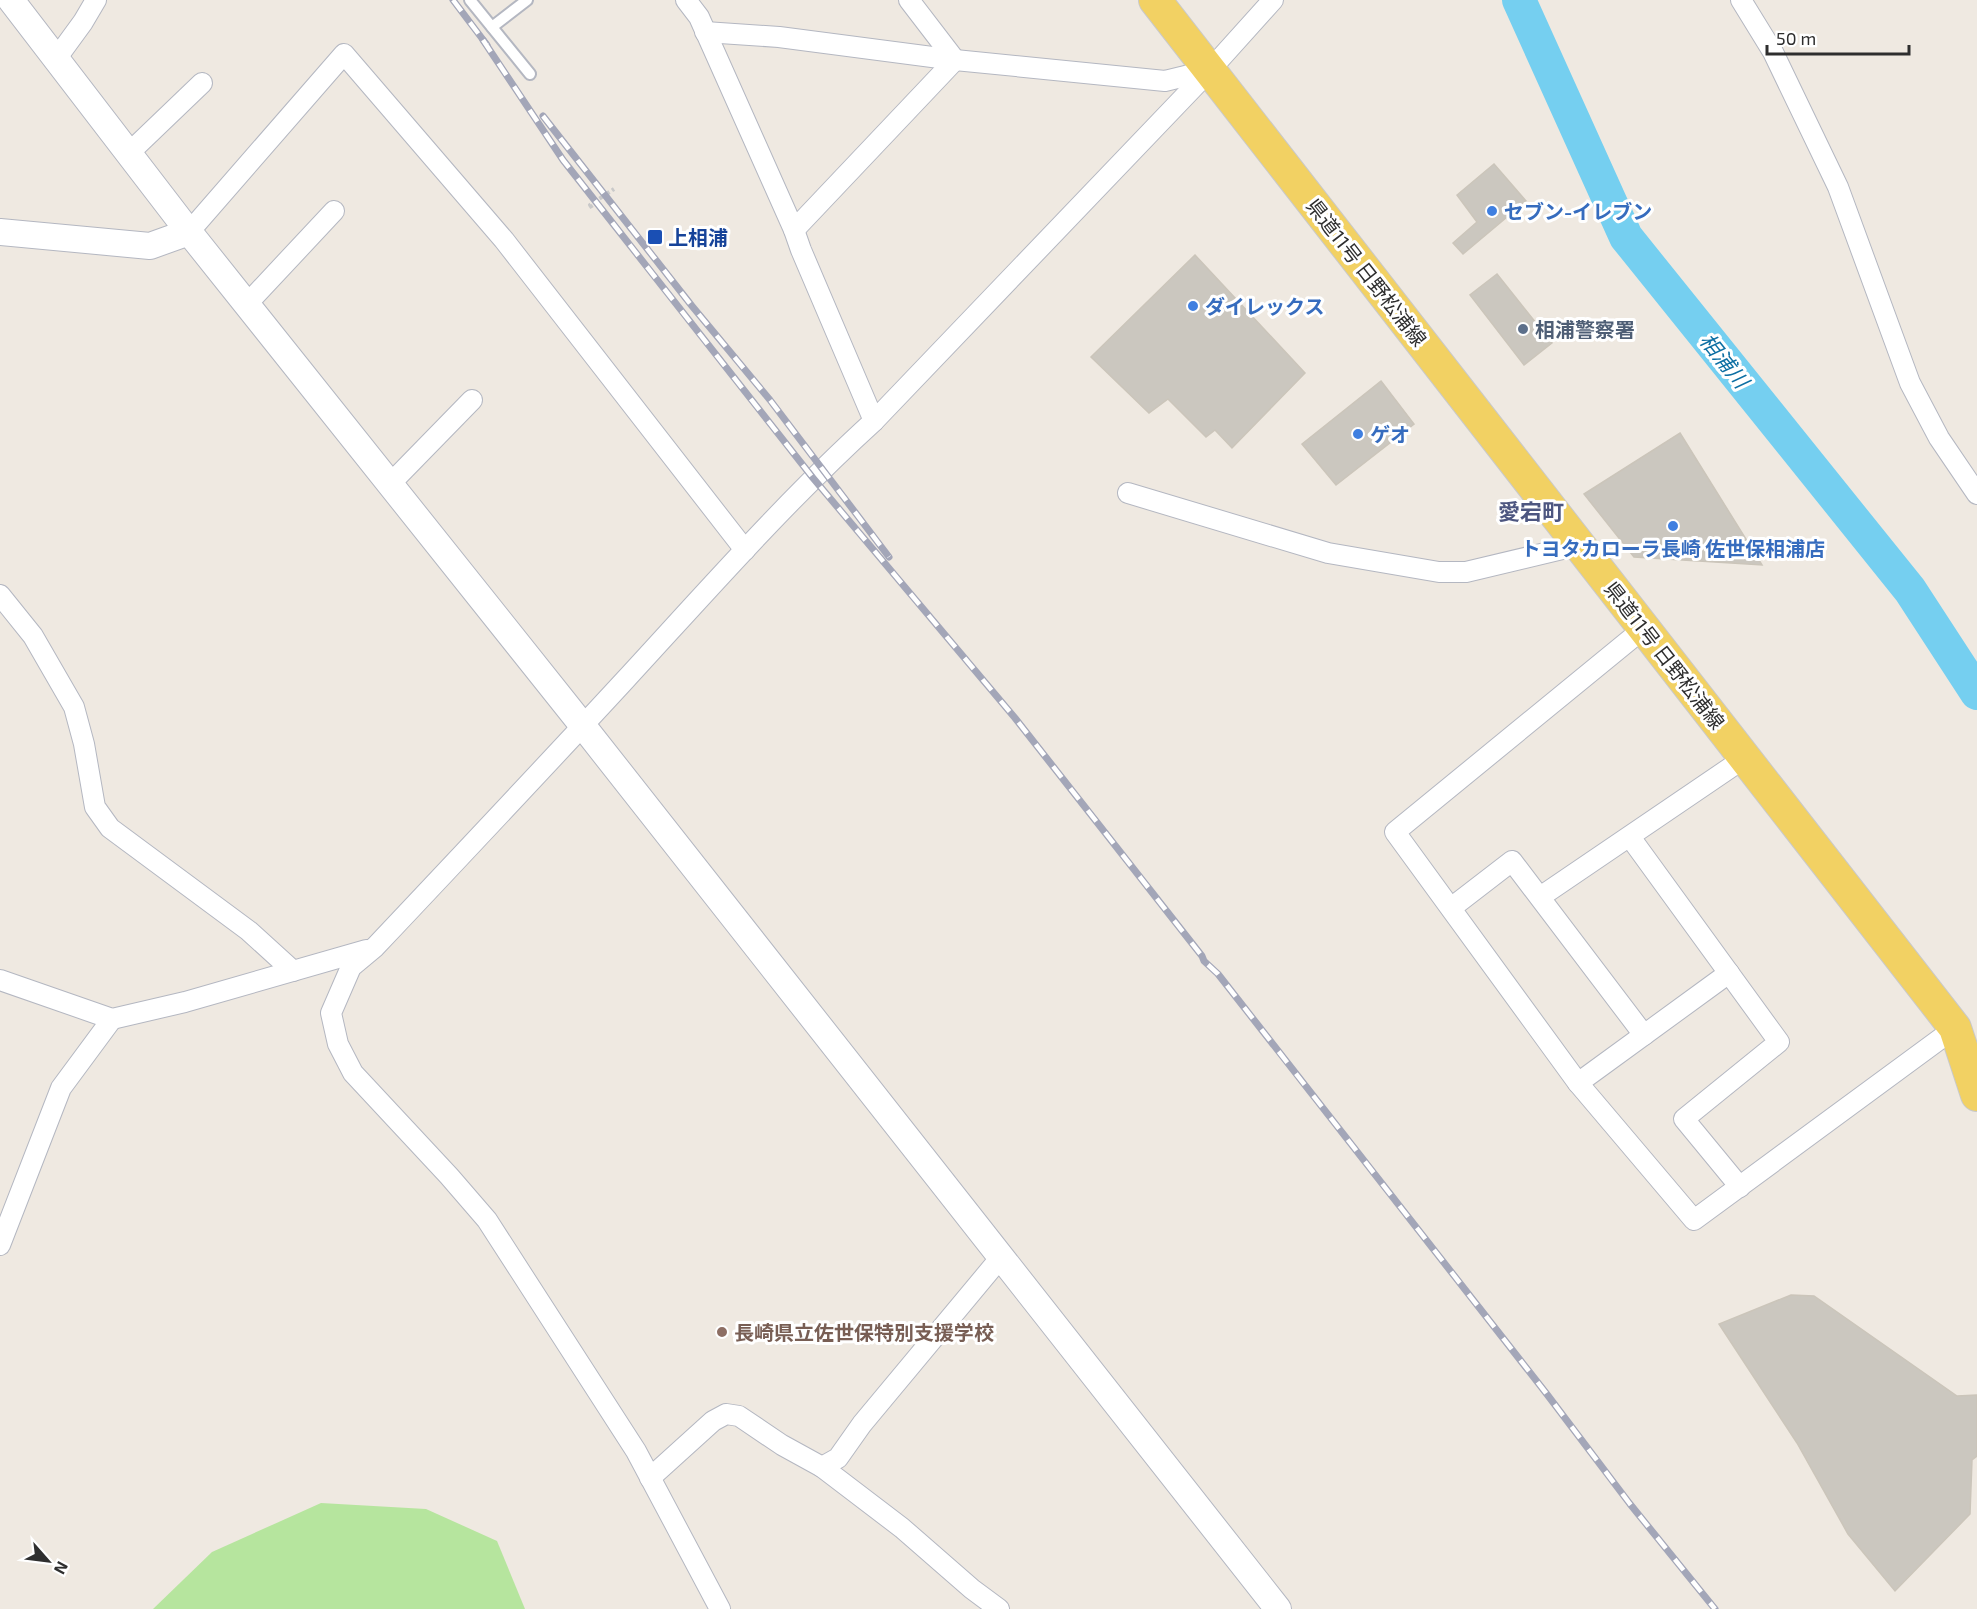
<svg xmlns="http://www.w3.org/2000/svg" width="1977" height="1609" viewBox="0 0 1977 1609" font-family="'Exo 2','Noto Sans JP',sans-serif">
<rect width="100%" height="100%" fill="#efe9e1"/>
<polygon fill="#b6e59e" points="321,1503 426,1509 497,1541 525,1609 153,1609 212,1552"/>
<g fill="none" stroke-linecap="round" stroke-linejoin="round">
<polyline stroke="#75cff0" stroke-width="34" points="1519,0 1626,237 1910,590 1977,693"/>
</g>
<g fill="#cbc7bf" stroke="#cbc5ba" stroke-width="1.5">
<polygon points="1494,164 1526,201 1463,254 1453,243 1477,222 1457,195"/>
<polygon points="1195,255 1305,373 1232,448 1215,430 1206,437 1168,399 1149,413 1091,357"/>
<polygon points="1497,274 1552,343 1524,365 1470,295"/>
<polygon points="1381,381 1414,424 1336,485 1302,444"/>
<polygon points="1680,433 1762,565 1634,557 1584,494"/>
<polygon points="1791,1295 1814,1296 1957,1396 1977,1395 1977,1456 1972,1460 1970,1514 1895,1591 1848,1534 1797,1443 1719,1324"/>
</g>
<g fill="none" stroke-linecap="round" stroke-linejoin="round">
<defs>
<g id="service">
<polyline points="470,0 530,74"/>
<polyline points="492,27 527,0"/>
</g>
<g id="minor">
<polyline points="686,0 699,17 794,230 801,250 874,421"/>
<polyline points="909,0 955,60"/>
<polyline points="1741,0 1773,52 1838,187 1910,383 1939,438 1977,494"/>
<polyline points="705,32 779,37 955,60 1165,81 1210,70"/>
<polyline points="56,59 83,22 96,0"/>
<polyline points="129,153 202,83"/>
<polyline points="794,230 955,60"/>
<polyline points="189,232 344,54 504,240 745,550"/>
<polyline points="247,304 334,211"/>
<polyline points="390,484 472,400"/>
<polyline points="1128,493 1328,553 1439,572 1466,572 1579,545"/>
<polyline points="0,595 33,636 74,707 84,744 95,807 110,828 249,931 293,971"/>
<polyline points="1643,629 1395,832 1578,1083 1694,1220 1955,1028"/>
<polyline points="1630,837 1779,1042 1684,1119 1740,1187"/>
<polyline points="1540,897 1746,757"/>
<polyline points="1451,908 1512,861 1644,1035"/>
<polyline points="0,980 112,1019 185,1002 366,950"/>
<polyline points="1578,1083 1729,973"/>
<polyline points="0,1245 61,1088 112,1019"/>
<polyline points="822,1467 838,1458 862,1424 1001,1257"/>
<polyline points="650,1478 713,1421 726,1414 739,1416 782,1445 822,1467 902,1528 972,1589 999,1609"/>
<path d="M720 1609 636 1451 487 1220 449 1176 353 1073 338 1044 331 1013 351 967 375 947C459 858 543 769 626 679 707 591 786 501 874 421L1210 70 1273 0"/>
</g>
<g id="tertiary">
<polyline points="11,0 189,232 583,726 1278,1609"/>
<polyline points="0,232 150,246 189,232"/>
</g>
<polyline id="primary" points="1155,0 1955,1028 1977,1095"/>
</defs>
<use href="#service" stroke="#b4b7c1" stroke-width="14"/>
<use href="#minor" stroke="#b4b7c1" stroke-width="22"/>
<use href="#tertiary" stroke="#b4b7c1" stroke-width="28"/>
<use href="#primary" stroke="#c9c9c9" stroke-width="34"/>
<polyline stroke="#c9c9c9" stroke-width="4" stroke-dasharray="4.5 3" stroke-linecap="butt" points="592,208 590,205 614,189"/>
<use href="#service" stroke="#fff" stroke-width="10"/>
<use href="#minor" stroke="#fff" stroke-width="20"/>
<use href="#tertiary" stroke="#fff" stroke-width="26"/>
<use href="#primary" stroke="#f2d163" stroke-width="32"/>
<defs>
<g id="rail">
<polyline points="453,0 487,45"/>
<polyline points="483,40 563,160 813,478 1015,718 1202,956 1204,961 1218,974 1546,1393 1630,1504 1715,1609"/>
<polyline points="543,116 692,306 770,400 889,557"/>
</g>
</defs>
<use href="#rail" stroke="#a3a6b8" stroke-width="7"/>
<use href="#rail" stroke="#fff" stroke-width="4.5" stroke-dasharray="14" stroke-linecap="butt"/>
</g>
<g fill="#3f7fe0" stroke="#fff" stroke-width="2">
<circle cx="1492" cy="211" r="6"/>
<circle cx="1193" cy="306" r="6"/>
<circle cx="1358" cy="434" r="6"/>
<circle cx="1673" cy="526" r="6"/>
</g>
<rect fill="#1a4fb4" stroke="#fff" stroke-width="2" x="647" y="229" width="16" height="16" rx="3"/>
<circle fill="#5c6f8a" stroke="#fff" stroke-width="2" cx="1523" cy="329" r="6"/>
<circle fill="#8d6e63" stroke="#fff" stroke-width="2" cx="722" cy="1332" r="6"/>
<g text-anchor="middle" dominant-baseline="central" stroke-width="6" stroke-linejoin="round" paint-order="stroke">
<g font-size="20" font-weight="bold" fill="#366cbe" stroke="#fff" text-anchor="start">
<text x="1504" y="211">セブン-イレブン</text>
<text x="1205" y="306">ダイレックス</text>
<text x="1370" y="434">ゲオ</text>
<text x="1673" y="548" text-anchor="middle">トヨタカローラ長崎 佐世保相浦店</text>
</g>
<g font-size="20" font-weight="bold" fill="#164399" stroke="#fff" text-anchor="start">
<text x="668" y="237">上相浦</text>
</g>
<g font-size="20" fill="#2e2e2e" stroke="#fff">
<text transform="translate(1367 272) rotate(52)">県道11号 日野松浦線</text>
<text transform="translate(1665 655) rotate(52)">県道11号 日野松浦線</text>
</g>
<g font-size="20" font-weight="bold" fill="#4e5e75" stroke="#fff" text-anchor="start">
<text x="1535" y="329">相浦警察署</text>
</g>
<g font-size="20" font-weight="bold" fill="#785e54" stroke="#fff" text-anchor="start">
<text x="734" y="1332">長崎県立佐世保特別支援学校</text>
</g>
<g font-size="21" font-style="italic" fill="#0d6fa3" stroke="#fff">
<text transform="translate(1725 360) rotate(51)">相浦川</text>
</g>
<g font-size="22" font-weight="bold" fill="#4d5680" stroke="#fff">
<text x="1531" y="511">愛宕町</text>
</g>
</g>
<g transform="translate(48 1561) rotate(118)" stroke="#ffffff" stroke-width="4.5" paint-order="stroke">
<path d="M0-4.5L10 22L0 15L-10 22Z" fill="#2e2e2e"/>
<text y="-9" font-size="16" font-weight="bold" text-anchor="middle" fill="#2e2e2e">N</text>
</g>
<path d="M1767 45v9h142v-9" fill="none" stroke="#2e2e2e" stroke-width="3"/>
<text x="1776" y="45" font-size="18" fill="#2e2e2e" stroke="#ffffff" stroke-width="4.5" paint-order="stroke">50 m</text>
</svg>
